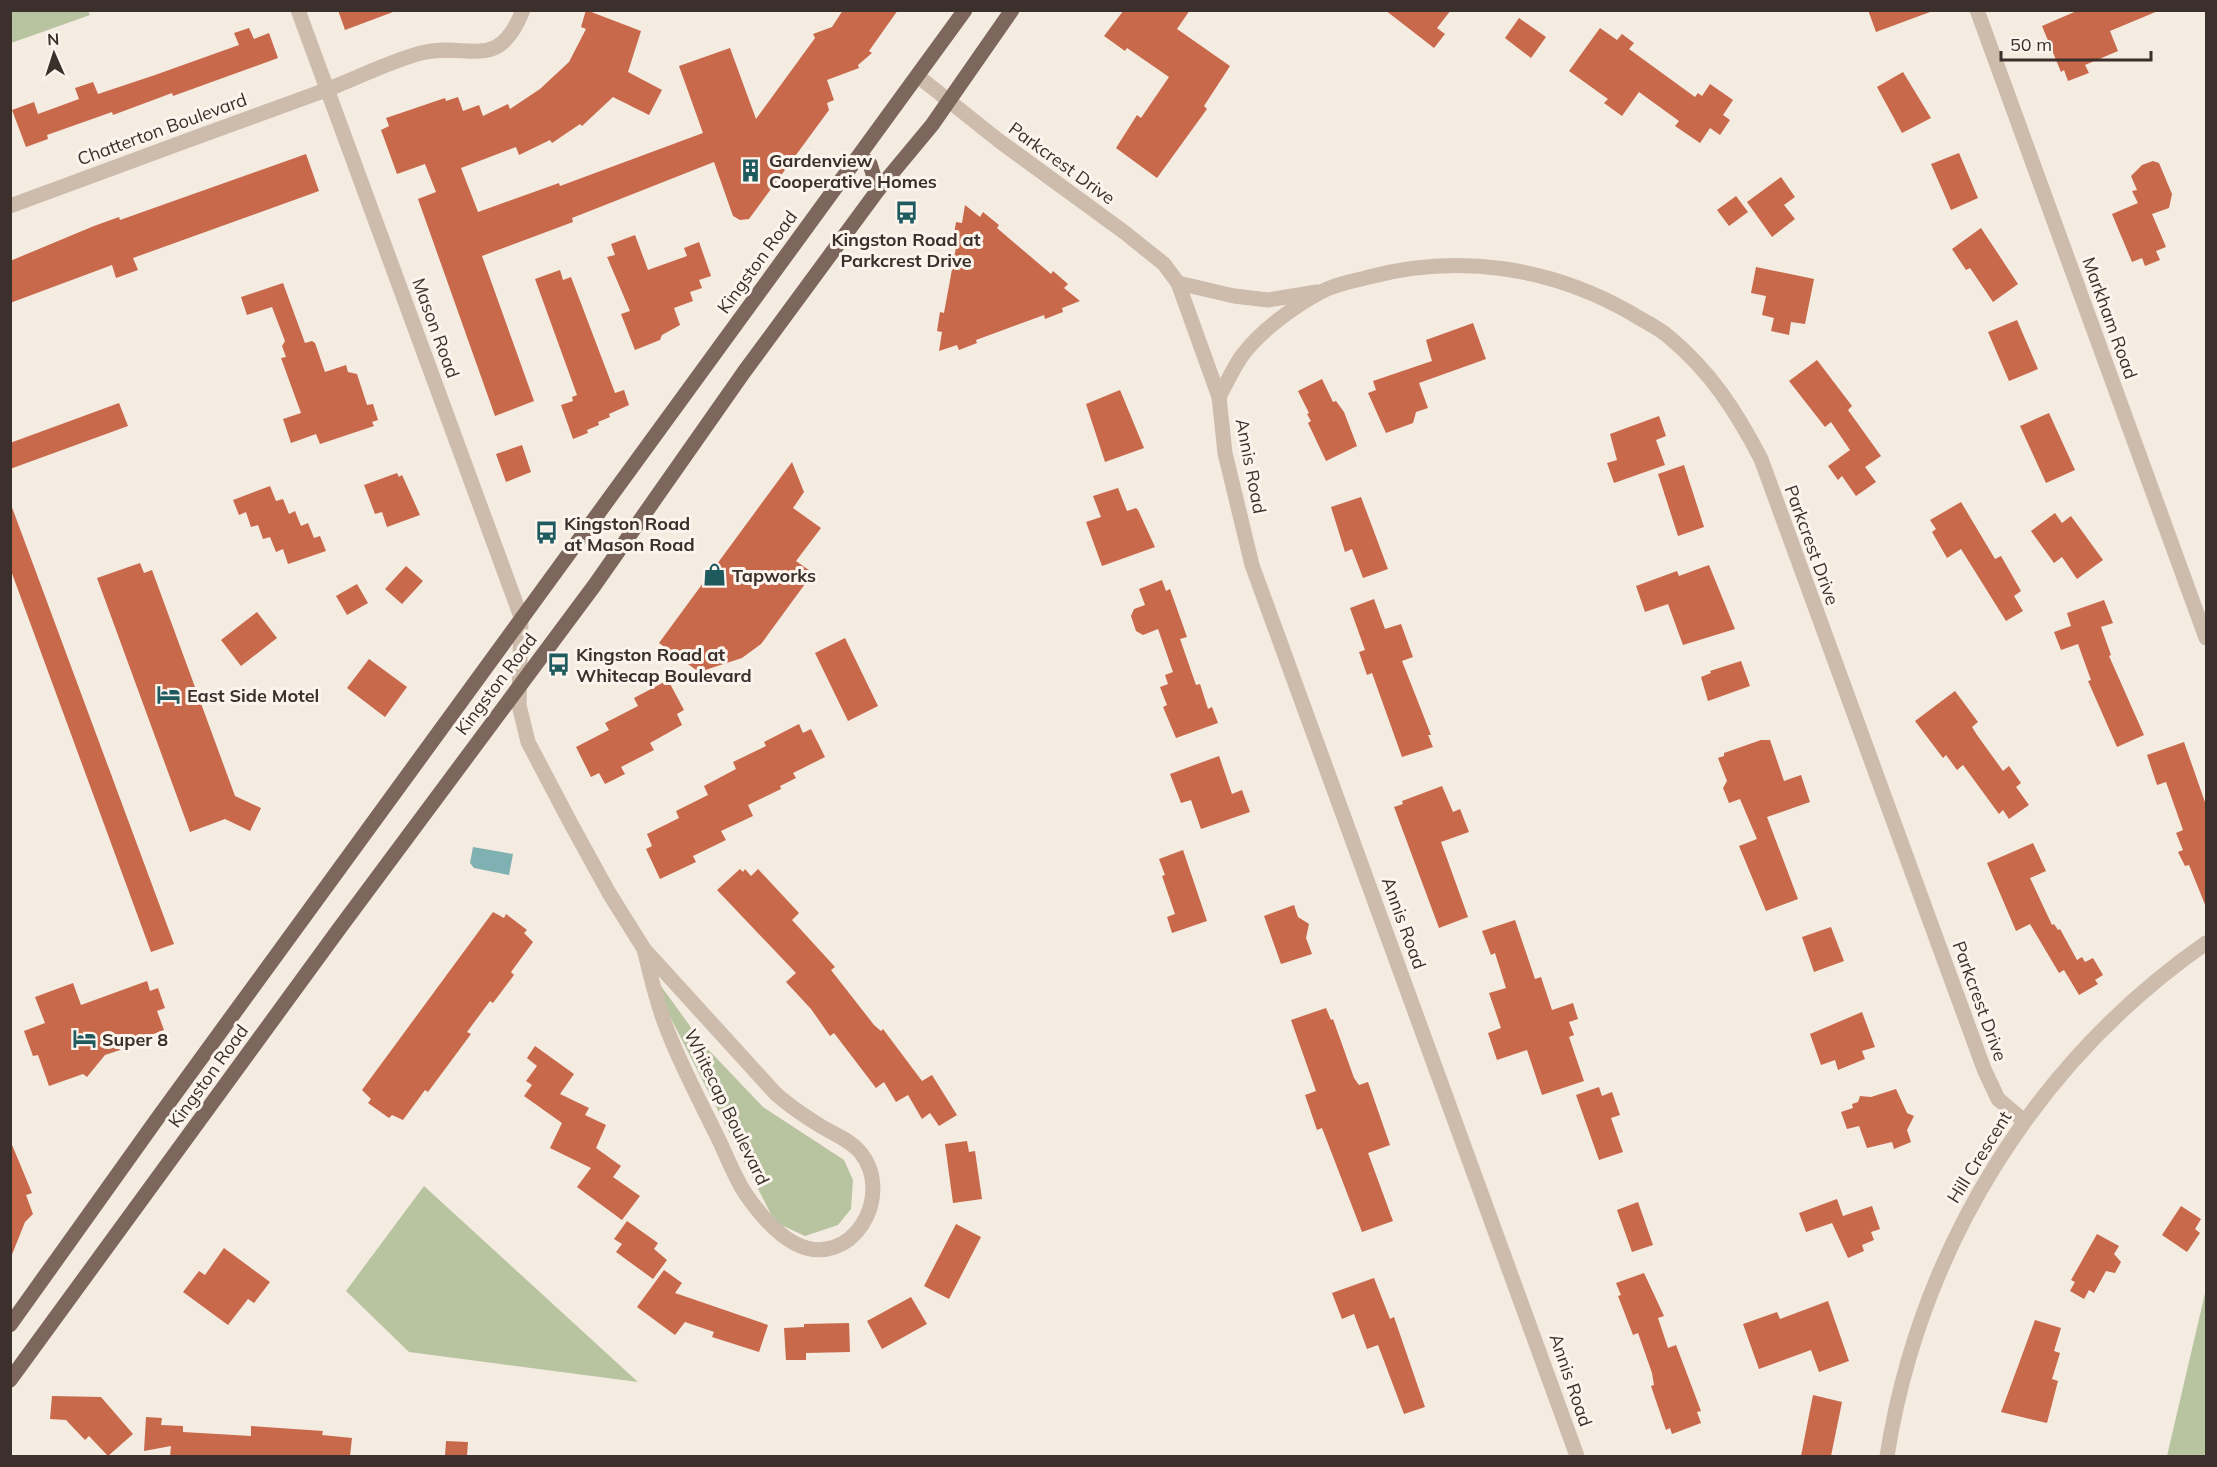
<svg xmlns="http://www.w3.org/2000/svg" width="2217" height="1467" viewBox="0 0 2217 1467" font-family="Mulish,sans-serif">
<rect width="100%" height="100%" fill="#f4ebe1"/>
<g fill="#b8c4a0">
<polygon points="11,10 88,11 90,15 11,43"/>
<polygon points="653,975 703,1044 763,1107 844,1160 853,1180 851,1209 838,1225 805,1236 775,1222 661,999"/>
<polygon points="424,1186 638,1382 409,1352 346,1291"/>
<polygon points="2206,1289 2206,1456 2167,1456"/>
</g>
<polygon fill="#7fb0b2" points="473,847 513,854 509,875 474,868 470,863"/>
<g fill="#c8694b">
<polygon points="338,10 392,10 393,12 345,30"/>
<polygon points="586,10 641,31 628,72 662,90 649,115 613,97 582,126 580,124 552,143 550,140 519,155 516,147 461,168 478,212 559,183 560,186 703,133 679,66 730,48 756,119 815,38 813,34 832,27 843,10 898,10 869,51 872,53 858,65 859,68 827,80 834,100 827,103 829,110 749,219 740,220 733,216 714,162 572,218 573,222 482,256 534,401 495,416 418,199 436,192 425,164 397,174 381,130 389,126 386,118 445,98 446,101 458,97 463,111 479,105 483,116 508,104 510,109 540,89 569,62 586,29 581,27"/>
<polygon points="1124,10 1190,10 1177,29 1230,66 1204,106 1207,109 1157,178 1116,148 1137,115 1141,118 1169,77 1127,48 1125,51 1104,36"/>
<polygon points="1385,10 1451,10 1437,28 1445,34 1434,48"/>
<polygon points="1868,10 1929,10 1930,12 1876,32"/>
<polygon points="2079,10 2158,10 2158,11 2110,31 2118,51 2085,65 2089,73 2068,81 2064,70 2061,72 2042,26"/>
<polygon points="1519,18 1546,37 1531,58 1505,38"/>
<polygon points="249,28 254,39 269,33 278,58 173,96 172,93 113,115 112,112 47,135 48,139 26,147 12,110 34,102 38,114 79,99 75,88 93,82 98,94 155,75 239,45 234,33"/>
<polygon points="1600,28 1617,40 1622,34 1634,43 1629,49 1695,97 1698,93 1702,96 1710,84 1733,100 1723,115 1730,120 1720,135 1710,128 1700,143 1675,126 1679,121 1639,92 1622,116 1604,103 1608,99 1569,71"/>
<polygon points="1903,72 1931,118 1902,133 1877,87"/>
<polygon points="1959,153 1978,198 1951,210 1931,164"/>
<polygon points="306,154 319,191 133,258 138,270 116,278 112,265 10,303 10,261 94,226 119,217 120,220"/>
<polygon points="2153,161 2159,163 2172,194 2169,208 2152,214 2166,247 2156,251 2160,260 2145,266 2142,258 2132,262 2112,214 2138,203 2132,191 2137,190 2131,176 2142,165"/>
<polygon points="1781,177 1795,197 1784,205 1795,219 1772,237 1747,202"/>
<polygon points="1736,196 1748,212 1729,226 1717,210"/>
<polygon points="965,205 980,217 983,212 999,225 997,228 1051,274 1053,271 1068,284 1064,288 1080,301 1062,308 1063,312 1045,319 1044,315 976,340 977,343 959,350 957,345 939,351 942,332 937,331 940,312 944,313 957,242 953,241 956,222 962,223"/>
<polygon points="1981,228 2018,284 1993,302 1970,268 1966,270 1952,249"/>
<polygon points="635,235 648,270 687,256 684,248 699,242 711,276 699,280 702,288 690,292 693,301 674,308 680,325 662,335 660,340 635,350 621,314 630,311 607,257 615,255 611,244"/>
<polygon points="1756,267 1814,279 1805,324 1791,322 1789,335 1771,331 1774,318 1762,315 1766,296 1751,293"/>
<polygon points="560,270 563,280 571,277 615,393 624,390 629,405 609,414 610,417 598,422 599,425 587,430 588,433 573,439 561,405 573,401 572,397 577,395 535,279"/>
<polygon points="283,283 305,343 312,341 315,343 325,372 346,365 348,372 357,374 367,405 373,404 378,420 372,422 374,426 320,444 316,434 291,443 283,419 301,413 281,358 286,357 282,346 285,341 272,307 247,315 241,297"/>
<polygon points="2017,320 2038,369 2009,381 1988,332"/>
<polygon points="1473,323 1486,359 1419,383 1428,408 1416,412 1413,423 1386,433 1368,393 1376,390 1373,381 1432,361 1426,340"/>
<polygon points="1817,360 1852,406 1848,410 1881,456 1865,467 1876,482 1856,496 1842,476 1838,480 1828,466 1850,450 1831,422 1825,427 1789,381"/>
<polygon points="1322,379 1333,402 1336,401 1344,412 1357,446 1326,461 1308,423 1311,421 1307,414 1309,413 1298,391"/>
<polygon points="1120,390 1144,448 1105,462 1086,404"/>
<polygon points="119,403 128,426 10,469 10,443"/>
<polygon points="2049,413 2075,470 2046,483 2020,426"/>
<polygon points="1659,416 1666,436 1656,440 1665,465 1614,483 1607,463 1617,460 1610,434"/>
<polygon points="522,445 531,472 506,482 496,454"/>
<polygon points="792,462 804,492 793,508 821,528 796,561 813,573 761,644 742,658 699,672 659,643"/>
<polygon points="1684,465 1704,527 1678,536 1658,474"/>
<polygon points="397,473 399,477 402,475 420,515 387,527 382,512 375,514 364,485"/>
<polygon points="270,486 276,501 283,499 289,514 295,511 301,526 308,523 314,538 320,536 326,551 288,564 283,549 276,552 270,537 263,539 258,525 251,527 246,512 239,515 233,500"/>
<polygon points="1118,488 1127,511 1136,508 1138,510 1155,547 1102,566 1086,522 1101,517 1093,496"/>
<polygon points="1361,497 1388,569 1363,578 1352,549 1345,552 1331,507"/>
<polygon points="10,502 174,944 151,952 10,568"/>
<polygon points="1961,502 1995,559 2001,556 2021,591 2014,596 2023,611 2006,621 1961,549 1947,558 1932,532 1936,529 1930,520"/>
<polygon points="2055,513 2062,523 2071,516 2103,560 2077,579 2062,557 2054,563 2031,531"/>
<polygon points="140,563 144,573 152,570 235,796 261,808 250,831 225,819 190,832 97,578"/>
<polygon points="1709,565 1735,629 1683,645 1668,604 1645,612 1636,586 1677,571 1679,576"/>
<polygon points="406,566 423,581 402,604 385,589"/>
<polygon points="1162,580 1166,591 1170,589 1187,637 1180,639 1196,685 1200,684 1208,709 1212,707 1218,723 1176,738 1163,707 1167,705 1160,687 1168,684 1165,675 1173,672 1158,629 1143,635 1136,631 1131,616 1134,609 1145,605 1139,589"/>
<polygon points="357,584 368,603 347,615 336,596"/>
<polygon points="1374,599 1385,629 1401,624 1413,657 1402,661 1431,735 1428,735 1433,747 1402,757 1372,673 1367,675 1359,652 1365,650 1350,608"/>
<polygon points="2104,600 2113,623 2101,627 2111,655 2109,656 2144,735 2117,747 2088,681 2091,680 2078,644 2061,650 2054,632 2071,626 2067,613"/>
<polygon points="257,612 277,638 241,666 221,640"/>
<polygon points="845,638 878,706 848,721 815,653"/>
<polygon points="369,659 407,687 385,717 347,688"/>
<polygon points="1741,661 1750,686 1708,701 1701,677 1711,673 1710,671"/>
<polygon points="668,680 684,710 677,714 682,725 650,743 654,750 621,767 625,774 605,784 599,773 591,777 576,747 609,730 605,723 638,706 634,698"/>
<polygon points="1955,691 1978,722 1972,727 1977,735 2003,771 2009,766 2021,783 2016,787 2029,805 2009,819 2003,810 1999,814 1963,765 1957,770 1946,755 1943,758 1915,721"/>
<polygon points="799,724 803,733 811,729 825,757 793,773 796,778 780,786 781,789 748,805 753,816 721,831 726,840 693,856 696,862 660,879 646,849 652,846 647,834 679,818 676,811 708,795 704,786 736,769 733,762 766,746 764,742"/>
<polygon points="1761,740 1770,740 1784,781 1801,775 1810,802 1767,817 1798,899 1766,911 1739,846 1757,839 1740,799 1729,803 1723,788 1727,781 1718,758 1724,756 1724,753"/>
<polygon points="2184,742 2206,805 2206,907 2189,865 2185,866 2178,852 2183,850 2176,833 2183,830 2166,782 2157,785 2147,755"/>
<polygon points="1219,756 1232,794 1242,790 1250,812 1201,829 1191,800 1181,803 1170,774"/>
<polygon points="1442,786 1453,812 1460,809 1469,832 1441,842 1468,917 1439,928 1394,807 1403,804 1402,801"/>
<polygon points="2033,843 2046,871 2030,878 2052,925 2054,924 2058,930 2060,929 2077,960 2082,957 2085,962 2093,958 2103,975 2095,980 2098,984 2079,995 2064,970 2059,973 2030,924 2016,931 1987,863"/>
<polygon points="1183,850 1207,921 1172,933 1167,917 1175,914 1162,876 1165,875 1159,859"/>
<polygon points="740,869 743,872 745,869 751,876 758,869 799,913 792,920 835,967 831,970 874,1025 881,1031 883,1029 922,1081 932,1075 957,1115 939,1126 930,1113 922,1119 908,1095 896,1102 884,1082 876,1088 834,1033 830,1036 811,1009 786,982 796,973 717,890"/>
<polygon points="1294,905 1298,917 1309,924 1306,938 1312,954 1281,964 1264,916"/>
<polygon points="493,912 504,918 506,914 527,930 524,933 533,942 511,972 514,975 493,1003 490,1001 467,1032 471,1034 428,1092 425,1090 403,1120 392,1115 389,1118 368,1103 371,1099 362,1090"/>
<polygon points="1515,920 1535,979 1541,977 1552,1010 1573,1003 1578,1019 1569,1022 1574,1035 1569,1037 1584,1081 1542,1095 1527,1050 1497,1060 1488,1033 1501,1028 1489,993 1506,988 1495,953 1491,955 1482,931"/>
<polygon points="1831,927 1844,961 1814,972 1802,937"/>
<polygon points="147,981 150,991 158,988 165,1008 157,1011 164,1030 119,1047 120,1050 105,1055 87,1077 83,1074 49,1086 38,1055 33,1056 24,1031 45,1023 35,997 73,983 81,1005"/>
<polygon points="1326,1008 1331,1020 1333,1019 1354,1078 1359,1085 1368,1082 1390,1145 1368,1153 1393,1221 1362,1232 1322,1128 1317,1130 1305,1095 1316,1091 1291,1020"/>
<polygon points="1862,1012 1875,1047 1862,1051 1865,1059 1838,1070 1835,1060 1821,1065 1810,1034"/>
<polygon points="535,1046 574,1074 560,1094 589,1108 585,1115 606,1125 596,1148 621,1166 613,1177 640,1196 622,1220 577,1187 591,1168 550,1148 562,1123 524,1096 532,1085 526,1081 537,1066 527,1058"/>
<polygon points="1599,1087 1602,1096 1612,1092 1620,1115 1611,1118 1623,1152 1599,1160 1576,1095"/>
<polygon points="1896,1089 1907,1113 1914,1116 1907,1130 1911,1142 1894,1149 1892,1142 1867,1148 1859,1126 1847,1129 1841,1112 1853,1108 1852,1104 1858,1102 1860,1096 1871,1097"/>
<polygon points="10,1140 32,1193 26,1195 33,1214 25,1222 11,1257"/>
<polygon points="967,1141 969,1152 975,1151 982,1199 953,1203 945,1144"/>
<polygon points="1837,1199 1843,1216 1872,1206 1880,1229 1871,1232 1874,1240 1862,1245 1864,1251 1848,1258 1832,1223 1806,1232 1799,1213"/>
<polygon points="1638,1202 1653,1245 1632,1252 1617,1210"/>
<polygon points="2181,1206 2201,1219 2195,1229 2200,1233 2187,1252 2162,1235"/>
<polygon points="627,1221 658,1243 654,1249 667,1260 653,1279 616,1252 622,1244 614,1239"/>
<polygon points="956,1224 981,1237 949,1299 924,1286"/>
<polygon points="2097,1234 2119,1246 2114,1254 2121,1262 2115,1273 2106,1271 2094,1293 2089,1290 2084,1299 2070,1291 2075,1282 2071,1280"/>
<polygon points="224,1248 270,1282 254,1303 248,1299 228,1325 183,1292 199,1271 205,1275"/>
<polygon points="664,1270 682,1283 675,1293 768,1325 759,1352 712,1337 714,1332 685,1322 675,1335 637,1307"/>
<polygon points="1644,1273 1664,1316 1658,1318 1668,1348 1676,1345 1701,1411 1697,1412 1701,1423 1672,1434 1670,1428 1666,1430 1651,1386 1654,1385 1652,1373 1638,1333 1633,1335 1618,1296 1621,1295 1616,1283"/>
<polygon points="1374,1278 1390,1319 1394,1317 1425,1407 1404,1414 1378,1345 1367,1349 1354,1314 1342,1319 1332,1293"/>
<polygon points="911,1297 927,1324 882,1349 867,1321"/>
<polygon points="1828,1301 1849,1361 1819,1372 1811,1350 1759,1369 1743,1324 1777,1312 1780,1319"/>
<polygon points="2035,1320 2061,1328 2054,1351 2060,1353 2052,1379 2058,1381 2047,1423 2001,1412"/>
<polygon points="849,1323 850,1352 806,1353 806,1360 786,1360 784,1328 804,1327 804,1324"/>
<polygon points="1813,1395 1842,1402 1831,1456 1801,1456"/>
<polygon points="52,1396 101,1397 133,1434 108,1456 89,1436 85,1440 66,1420 50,1419"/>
<polygon points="146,1417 162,1418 161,1425 183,1426 183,1432 251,1436 251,1426 323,1431 322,1435 352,1438 350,1456 170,1456 171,1446 144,1451"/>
<polygon points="446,1441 468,1442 467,1456 445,1456"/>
</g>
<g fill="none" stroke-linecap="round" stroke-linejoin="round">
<g stroke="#cdbbac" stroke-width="15">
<path d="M298 10 521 617 519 705 528 742 570 822 609 893 644 949 775 1093C788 1105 803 1115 819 1125 833 1134 849 1139 860 1152 896 1196 851 1271 796 1244 776 1234 758 1212 745 1193 734 1176 726 1154 717 1136 699 1099 679 1062 665 1024 656 1000 650 974 644 949"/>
<polyline points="919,77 998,140 1124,232 1164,264 1178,283 1219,397 1225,453 1252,565 1577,1456"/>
<path d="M10 206C112 168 213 131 315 94 350 82 384 63 421 53 469 41 498 74 523 10"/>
<polyline points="1178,283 1234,296 1268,300 1317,292"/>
<path d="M1219 397C1226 384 1233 369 1241 357 1260 331 1293 307 1321 292 1335 284 1354 281 1369 277 1458 253 1551 267 1631 313 1643 321 1658 327 1669 337 1711 372 1736 411 1761 459L1984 1069 1998 1099 2024 1121"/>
<path d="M1887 1456C1920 1249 2034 1063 2206 943"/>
</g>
<polyline stroke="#cdbbac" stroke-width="15" points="1977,10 2206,638"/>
<g stroke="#7d675c" stroke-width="15">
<polyline points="860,155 870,164 878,190"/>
<polyline points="10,1325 157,1119 965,10"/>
<polyline points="10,1380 339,929 594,586 744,372 878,190 932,125 1012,10"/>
</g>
</g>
<defs>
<symbol id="building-bare" viewBox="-9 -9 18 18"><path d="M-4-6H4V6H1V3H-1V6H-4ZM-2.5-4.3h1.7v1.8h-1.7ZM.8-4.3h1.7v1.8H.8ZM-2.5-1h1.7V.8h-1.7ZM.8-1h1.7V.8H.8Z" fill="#1f5a5e" stroke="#fbf5ee" stroke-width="2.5" paint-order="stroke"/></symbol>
<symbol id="bus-bare" viewBox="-9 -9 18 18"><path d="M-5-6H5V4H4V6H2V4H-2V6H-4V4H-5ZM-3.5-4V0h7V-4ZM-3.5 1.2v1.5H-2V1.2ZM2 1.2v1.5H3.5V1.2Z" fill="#1f5a5e" stroke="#fbf5ee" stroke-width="2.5" paint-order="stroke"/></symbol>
<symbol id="shop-bare" viewBox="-9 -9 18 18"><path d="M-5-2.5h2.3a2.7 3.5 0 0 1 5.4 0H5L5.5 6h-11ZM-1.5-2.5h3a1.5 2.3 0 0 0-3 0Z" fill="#1f5a5e" stroke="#fbf5ee" stroke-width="2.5" paint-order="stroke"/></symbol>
<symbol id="hotel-bare" viewBox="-9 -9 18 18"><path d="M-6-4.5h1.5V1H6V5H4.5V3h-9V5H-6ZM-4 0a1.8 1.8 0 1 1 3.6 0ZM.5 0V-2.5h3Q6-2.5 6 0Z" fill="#1f5a5e" stroke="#fbf5ee" stroke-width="2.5" paint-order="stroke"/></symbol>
</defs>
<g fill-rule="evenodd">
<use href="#building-bare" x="734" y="154" width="33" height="33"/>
<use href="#bus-bare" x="890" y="196" width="33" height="33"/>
<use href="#bus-bare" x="530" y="516" width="33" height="33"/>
<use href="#shop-bare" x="698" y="558" width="33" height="33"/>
<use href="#bus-bare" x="542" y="648" width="33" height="33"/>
<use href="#hotel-bare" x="152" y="678" width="33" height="33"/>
<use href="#hotel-bare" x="68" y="1022" width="33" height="33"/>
</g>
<g text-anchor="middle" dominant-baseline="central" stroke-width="6" stroke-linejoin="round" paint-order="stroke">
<g font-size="18" fill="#3b302b" stroke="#fbf5ee">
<text transform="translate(162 129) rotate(-20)">Chatterton Boulevard</text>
<text transform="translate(1062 163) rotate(36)">Parkcrest Drive</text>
<text transform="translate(757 262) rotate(-54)">Kingston Road</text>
<text transform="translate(2110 318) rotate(70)">Markham Road</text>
<text transform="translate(436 328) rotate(70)">Mason Road</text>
<text transform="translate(1251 466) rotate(79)">Annis Road</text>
<text transform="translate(1812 545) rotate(70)">Parkcrest Drive</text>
<text transform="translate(496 684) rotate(-53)">Kingston Road</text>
<text transform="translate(1404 923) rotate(70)">Annis Road</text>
<text transform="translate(1980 1001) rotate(70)">Parkcrest Drive</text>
<text transform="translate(208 1076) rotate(-54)">Kingston Road</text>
<text transform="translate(727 1107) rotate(64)">Whitecap Boulevard</text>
<text transform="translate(1979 1157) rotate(-58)">Hill Crescent</text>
<text transform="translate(1571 1380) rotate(71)">Annis Road</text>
</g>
<g font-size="18" font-weight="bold" fill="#3b302b" stroke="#fbf5ee" text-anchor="start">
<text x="769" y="160">Gardenview<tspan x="769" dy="21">Cooperative Homes</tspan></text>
<text x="906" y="239" text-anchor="middle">Kingston Road at<tspan x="906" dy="21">Parkcrest Drive</tspan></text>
<text x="564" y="523">Kingston Road<tspan x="564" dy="21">at Mason Road</tspan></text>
<text x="732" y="575">Tapworks</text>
<text x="576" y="654">Kingston Road at<tspan x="576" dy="21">Whitecap Boulevard</tspan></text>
<text x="187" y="695">East Side Motel</text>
<text x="102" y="1039">Super 8</text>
</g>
</g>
<rect width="2217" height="1467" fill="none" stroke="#3b302b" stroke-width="24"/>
<g transform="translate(54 54) rotate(357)" stroke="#fbf5ee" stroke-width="4.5" paint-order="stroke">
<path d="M0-4.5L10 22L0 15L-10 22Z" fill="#3b302b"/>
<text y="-9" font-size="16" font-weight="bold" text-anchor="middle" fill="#3b302b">N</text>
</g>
<path d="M2001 51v9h150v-9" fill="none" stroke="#3b302b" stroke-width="3"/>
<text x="2010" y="51" font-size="18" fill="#3b302b" stroke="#fbf5ee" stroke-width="4.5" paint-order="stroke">50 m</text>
</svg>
